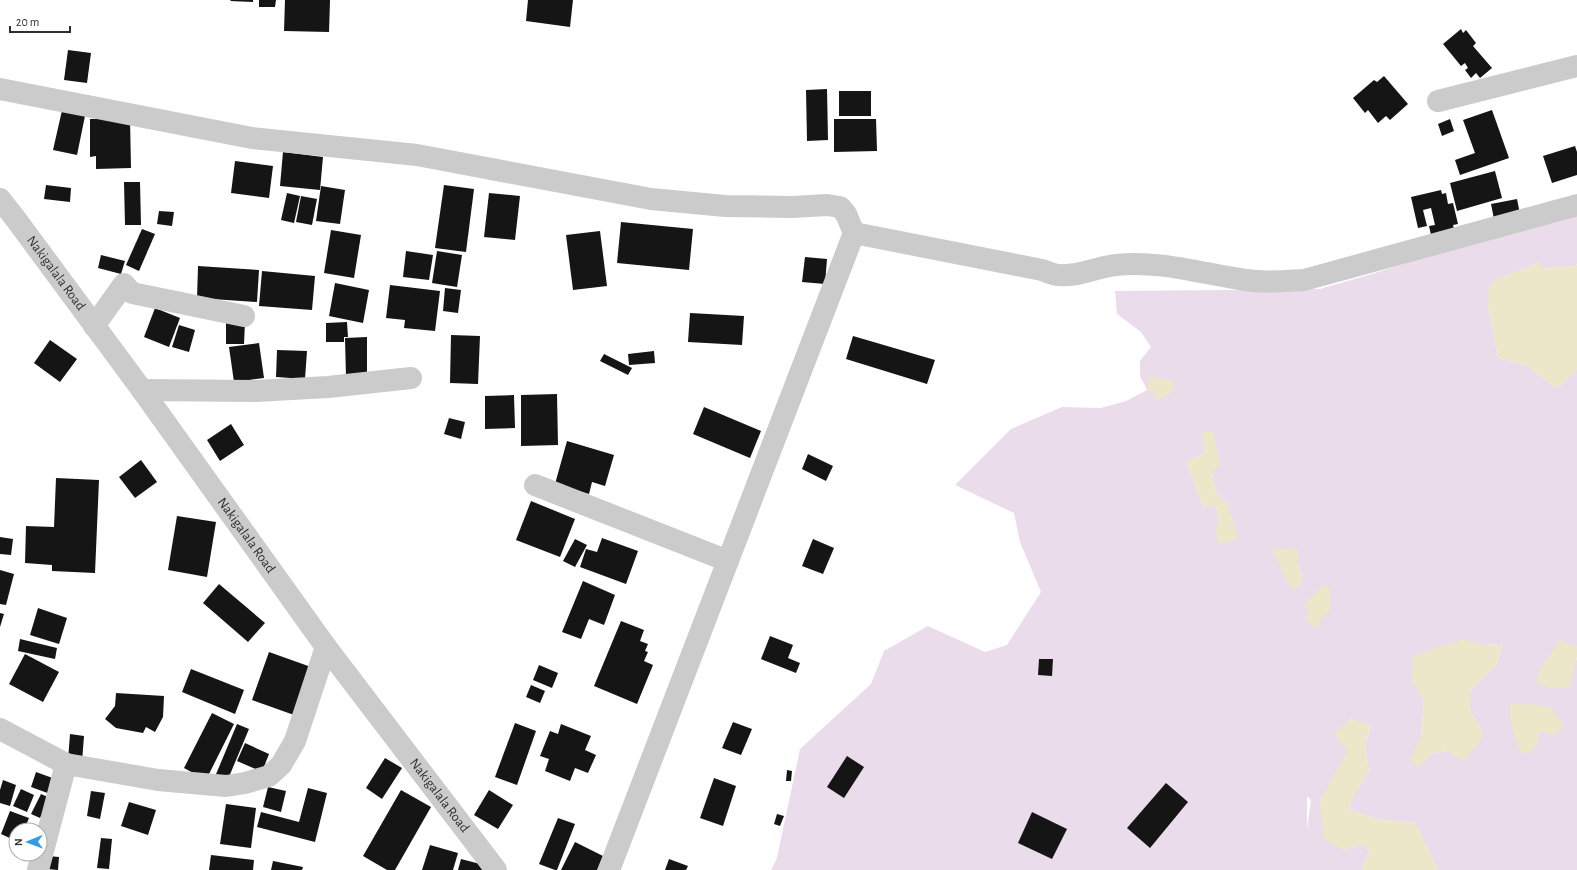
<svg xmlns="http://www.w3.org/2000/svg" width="1577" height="870" viewBox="0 0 1577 870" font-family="'Alegreya Sans',sans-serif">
<rect width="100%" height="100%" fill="#fff"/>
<path fill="#eadceb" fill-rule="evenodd" d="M1577 209V264L1574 266 1541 269 1538 263 1495 280 1488 291V305L1498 358 1525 365 1557 388 1574 373 1577 369V648L1560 641 1569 686 1577 657V870H1436L1437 868 1415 823 1376 819 1348 809 1354 794 1369 772 1365 745 1371 726 1350 719 1348 751 1320 802 1343 850 1364 844 1369 852 1362 870H771L777 858 800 749 871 684 884 651 928 626 985 652 1007 645 1041 592 1020 542 1014 513 955 485 1011 429 1062 407 1101 408 1126 401 1147 390 1140 376V361L1151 347 1141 332 1117 314 1115 291 1320 289 1375 273ZM1204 455 1212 474 1216 493 1228 505 1216 529 1219 522 1216 504 1204 508 1186 461ZM1298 548V565L1302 577 1301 584 1293 589ZM1304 606 1319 621H1305L1310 612ZM1465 640 1480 645 1502 644 1497 664 1470 691V710L1482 731 1448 751 1431 753 1421 737 1424 700 1412 680ZM1308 797 1311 800 1307 830V797Z"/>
<g fill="#ebe7c8">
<polygon points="1538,263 1542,269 1574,266 1577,264 1577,369 1574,373 1557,388 1525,365 1498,358 1488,305 1488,291 1495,280"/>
<polygon points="1150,376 1173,381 1173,392 1155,402 1155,392 1147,390"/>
<polygon points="1213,430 1220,464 1212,474 1216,493 1228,505 1238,539 1218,544 1216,529 1219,522 1216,505 1204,508 1186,461 1204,455 1202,433"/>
<polygon points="1298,548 1298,565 1302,577 1301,584 1293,590 1284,576 1272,549"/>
<polygon points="1322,585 1330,588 1330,611 1319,621 1319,629 1305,621 1310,612 1304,606"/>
<polygon points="1465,639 1480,645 1502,644 1497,664 1470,691 1470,710 1482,731 1481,741 1463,762 1448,751 1432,753 1418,768 1410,758 1421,737 1424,700 1412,680 1413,657 1435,648"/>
<polygon points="1560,640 1577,648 1577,657 1570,686 1551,689 1537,683 1539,671"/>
<polygon points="1510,704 1527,704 1551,707 1563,726 1555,735 1539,731 1538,745 1527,754 1520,752 1511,723"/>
<polygon points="1350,719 1371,725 1365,745 1369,772 1354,794 1348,809 1376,819 1415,823 1437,868 1436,870 1362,870 1369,852 1364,844 1343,850 1324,840 1320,801 1348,751 1334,734"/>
</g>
<g fill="#151515">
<polygon points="231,0 253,0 253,2 230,1"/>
<polygon points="259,0 276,0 275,7 259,7"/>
<polygon points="285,0 330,0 329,32 284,31"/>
<polygon points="528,0 573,0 570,27 526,21"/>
<polygon points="1461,29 1463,33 1466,30 1476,43 1473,46 1492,68 1480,78 1476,73 1471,78 1465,70 1468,68 1465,63 1461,66 1443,44"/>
<polygon points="68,50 91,53 87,83 64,80"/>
<polygon points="1384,76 1408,104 1390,120 1386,116 1378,123 1368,110 1365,113 1353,98 1374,80 1377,82"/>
<polygon points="827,89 828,140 807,141 806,90"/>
<rect x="839" y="91" width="32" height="25"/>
<polygon points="63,106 86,111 77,155 53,150"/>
<polygon points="1492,110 1509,158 1460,175 1455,160 1475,153 1463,120"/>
<polygon points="130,118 131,168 96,169 96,156 90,157 90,119"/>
<polygon points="834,119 876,119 877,151 834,152"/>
<polygon points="1450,119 1454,131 1442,136 1438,124"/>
<polygon points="1575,146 1577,152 1577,175 1552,183 1543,156"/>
<polygon points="283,152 323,157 320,190 280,186"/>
<polygon points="235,161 273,166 269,198 231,193"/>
<polygon points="1495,171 1502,198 1457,211 1450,183"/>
<polygon points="124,182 140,182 141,225 125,225"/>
<polygon points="46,185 71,188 70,202 44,199"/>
<polygon points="444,185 474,189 466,252 435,248"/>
<polygon points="321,186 345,190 340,224 316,221"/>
<polygon points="1441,190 1442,194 1446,193 1448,204 1453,203 1458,224 1453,225 1454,229 1431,235 1429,226 1435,225 1431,208 1423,210 1427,226 1418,228 1411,197"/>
<polygon points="287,193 300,196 294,223 281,220"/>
<polygon points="489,193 520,196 515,240 484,237"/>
<polygon points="301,196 317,199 312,225 296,222"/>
<polygon points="1517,199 1520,214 1494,219 1491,204"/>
<polygon points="159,211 174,212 172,226 157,224"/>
<polygon points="621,222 693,229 689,270 617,263"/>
<polygon points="142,229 155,234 139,271 126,265"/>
<polygon points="331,230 361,235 354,278 324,273"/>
<polygon points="600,231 607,286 573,290 566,235"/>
<polygon points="406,251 433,255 429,280 403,277"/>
<polygon points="437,251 462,255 457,287 432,283"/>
<polygon points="101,255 125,261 121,274 98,268"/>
<polygon points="805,257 827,259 825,284 802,282"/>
<polygon points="198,266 259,270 257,302 197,298"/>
<polygon points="262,271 315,276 312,310 259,306"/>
<polygon points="335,283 369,290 363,323 329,316"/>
<polygon points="390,285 440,291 435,331 404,328 405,320 386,318"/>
<polygon points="445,288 461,290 458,313 443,311"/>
<polygon points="155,308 180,318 169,347 144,337"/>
<polygon points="690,313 744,316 742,345 688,342"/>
<polygon points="226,322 245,322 244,344 226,344"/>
<polygon points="347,322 348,337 344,337 344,342 326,342 326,323"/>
<polygon points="179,325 195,330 189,352 172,347"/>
<polygon points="451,335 480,336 478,384 450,383"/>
<polygon points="853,336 935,360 927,384 846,359"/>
<polygon points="367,337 367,377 346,377 345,338"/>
<polygon points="50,340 77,359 60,382 34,363"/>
<polygon points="259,343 264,378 234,382 229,347"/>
<polygon points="277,350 307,351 305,379 276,377"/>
<polygon points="654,351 655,363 629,365 628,354"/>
<polygon points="604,354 632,368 628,375 600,361"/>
<polygon points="557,394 558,445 521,446 521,395"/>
<polygon points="514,395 515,428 485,429 485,396"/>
<polygon points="704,407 761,431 750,458 693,434"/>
<polygon points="449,418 465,422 461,439 444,434"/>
<polygon points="231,424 244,445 220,461 207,440"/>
<polygon points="567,441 614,455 605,486 592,482 589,494 555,484"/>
<polygon points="808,454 833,466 826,481 802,469"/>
<polygon points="141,460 157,482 135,498 119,477"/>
<polygon points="56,478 99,480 95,573 52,571 52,565 25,563 26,526 54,527"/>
<polygon points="531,501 575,519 560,557 516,540"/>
<polygon points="177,516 216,522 207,577 168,570"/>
<polygon points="0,537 13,539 11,555 0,554"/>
<polygon points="602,538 638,551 626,584 580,567 586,549 597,552"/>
<polygon points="575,539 587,545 575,567 563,561"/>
<polygon points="813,539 834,548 823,574 802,566"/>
<polygon points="0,570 14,574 6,605 0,604"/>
<polygon points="583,581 615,595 604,625 589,619 581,639 562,632"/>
<polygon points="219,584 265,623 248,642 203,603"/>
<polygon points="38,608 67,618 59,644 30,635"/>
<polygon points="0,613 4,614 0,627"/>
<polygon points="621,621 644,630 640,641 648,644 645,651 648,652 644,661 653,665 637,704 594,686"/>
<polygon points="770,636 793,645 788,658 800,663 796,673 761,659"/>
<polygon points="20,639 57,648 55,659 18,651"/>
<polygon points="269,652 311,667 294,715 252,700"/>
<polygon points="25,654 59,672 43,702 9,684"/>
<polygon points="1039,659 1053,659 1052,676 1038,675"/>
<polygon points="539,665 558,673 552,688 533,680"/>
<polygon points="191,669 244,690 235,714 182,692"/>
<polygon points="531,685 545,691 540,703 526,697"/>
<polygon points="116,693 164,696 163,717 155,732 146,727 143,733 116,728 105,719 115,706"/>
<polygon points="212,713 234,724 206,780 184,768"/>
<polygon points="733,722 752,729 741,755 722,748"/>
<polygon points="515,723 536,731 517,785 495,777"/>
<polygon points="237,724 249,729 226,784 214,779"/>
<polygon points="561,724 591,736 585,750 596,755 588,773 575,768 570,781 545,771 549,759 540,756 550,731 558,734"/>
<polygon points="70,734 84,736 82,762 68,760"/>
<polygon points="245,743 269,754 262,772 237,761"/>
<polygon points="847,756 864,767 844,798 827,787"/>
<polygon points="385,758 402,768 382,799 366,788"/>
<polygon points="787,770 792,771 791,781 786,781"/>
<polygon points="36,772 58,780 53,795 31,787"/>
<polygon points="714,778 736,786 723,826 700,818"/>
<polygon points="3,780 16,785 10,806 0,803 0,790"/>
<polygon points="1166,783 1188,802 1150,848 1127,828"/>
<polygon points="268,787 286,791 281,812 263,807"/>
<polygon points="308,788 327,793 315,842 257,827 261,812 299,822"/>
<polygon points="21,789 34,795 27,812 13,806"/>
<polygon points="401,790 431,807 395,870 387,870 363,856"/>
<polygon points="489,790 513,805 498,829 474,815"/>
<polygon points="91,791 105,793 100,819 87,816"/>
<polygon points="41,794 50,798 40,818 31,814"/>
<polygon points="129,802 156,810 148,835 121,826"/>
<polygon points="226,804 256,808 251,848 220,844"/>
<polygon points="10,811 29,818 24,830 16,830 16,841 1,834"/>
<polygon points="1032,812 1067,829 1052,859 1018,843"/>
<polygon points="777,814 784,816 780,826 774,824"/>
<polygon points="558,818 575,824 557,870 555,870 539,864"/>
<polygon points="101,838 112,839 109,869 97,868"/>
<polygon points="575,842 603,856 597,870 561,870"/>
<polygon points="430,845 458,853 453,870 422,870"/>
<polygon points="211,855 254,860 253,870 209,870"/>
<polygon points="48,856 59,857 58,870 47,869"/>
<polygon points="461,859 484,865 483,870 458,870"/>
<polygon points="669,859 688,866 686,870 665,870"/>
<polygon points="273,861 303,867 302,870 271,870"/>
</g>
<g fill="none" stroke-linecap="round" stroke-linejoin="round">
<g stroke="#cbcbcb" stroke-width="22">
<path d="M0 89 252 138 417 155 651 199 725 206 792 207 827 205 840 207 846 214 854 233 1042 270C1047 272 1054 275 1059 275 1078 277 1097 267 1116 265 1160 260 1203 274 1246 280 1265 283 1285 281 1304 280L1577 205"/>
<polyline points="1438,101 1577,66"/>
<path id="s1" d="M0 199 15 218 142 390 326 647 496 870"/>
<polyline points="94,326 124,284 132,293 244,316"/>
<polyline points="142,390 256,391 328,387 411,378"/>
<polyline points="535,485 728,561"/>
<polyline points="0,729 66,764 158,780 226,786 245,783 269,776 281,765 295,741 326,647"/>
<polyline points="38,870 66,764"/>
<polyline points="609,870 854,233"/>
</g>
</g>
<g text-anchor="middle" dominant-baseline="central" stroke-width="4" stroke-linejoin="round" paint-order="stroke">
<g font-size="14" fill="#2e2e2e" stroke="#fff">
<text stroke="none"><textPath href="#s1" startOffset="93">Nakigalala Road</textPath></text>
<text stroke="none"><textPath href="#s1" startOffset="417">Nakigalala Road</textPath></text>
<text stroke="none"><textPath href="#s1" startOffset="741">Nakigalala Road</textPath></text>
</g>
</g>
<g transform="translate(28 842) rotate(269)"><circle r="19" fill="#ffffff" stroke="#ababab"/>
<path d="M0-3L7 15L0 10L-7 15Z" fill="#319be4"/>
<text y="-6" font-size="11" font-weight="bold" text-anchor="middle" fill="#2e2e2e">N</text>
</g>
<path d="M10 26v6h60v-6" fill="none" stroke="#2e2e2e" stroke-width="2"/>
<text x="16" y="26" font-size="12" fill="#2e2e2e" stroke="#ffffff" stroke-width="3" paint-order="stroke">20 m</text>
</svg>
